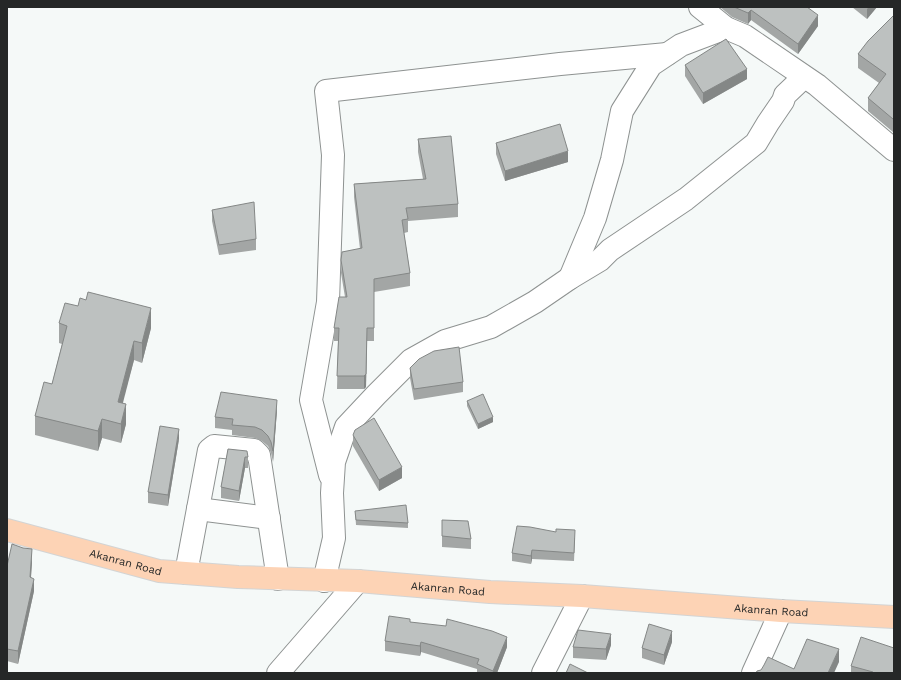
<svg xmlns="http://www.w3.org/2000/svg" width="901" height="680" viewBox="0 0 901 680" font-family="'Work Sans',sans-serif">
<rect width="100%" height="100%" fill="#f5f9f8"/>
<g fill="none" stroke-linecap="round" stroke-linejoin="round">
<defs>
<g id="minor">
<polyline points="700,7 726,28 745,36 817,85 894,150"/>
<polyline points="570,278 595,218 612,160 622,111 651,65 681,45 726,28"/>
<polyline points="330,475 311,400 328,302 333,155 326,91 560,64 667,54"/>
<polyline points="198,509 269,518"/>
<polyline points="186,573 209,450 214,446 254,450 259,455 278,579"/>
<polyline points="324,581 334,538 332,493 334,462 346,427 376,395 411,360 445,341 491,327 535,302 570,278 600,260 610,250 686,199 756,143 768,123 783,101 785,95 804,77"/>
<polyline points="278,673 358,581"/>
<polyline points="543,673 582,596"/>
<polyline points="753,673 781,611"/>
</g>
<g id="major">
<path id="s1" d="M7 530 159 571 238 577 358 581 490 592 582 596 781 611 894 617"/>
</g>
</defs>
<use href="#minor" stroke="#8e9291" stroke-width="24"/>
<use href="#major" stroke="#d3d4d4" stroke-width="24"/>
<use href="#minor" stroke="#fff" stroke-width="22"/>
<use href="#major" stroke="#fdd3b5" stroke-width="22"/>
</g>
<g fill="#a3a6a5">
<polygon points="720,7 807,7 818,26 798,54 751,20 748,24 732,17"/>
<polygon points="852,7 877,7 867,19"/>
<polygon points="894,15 893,132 868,111 868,98 879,83 858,68 858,54"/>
<polygon points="685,65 747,79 703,104 685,76"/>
<polygon points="418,139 458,204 458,217 408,221 408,232 404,233 410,273 410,286 374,292 374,341 367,341 366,387 364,389 337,389 338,341 334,341 334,328 345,297 341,273 342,252 360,249 354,197 354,184 423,179 418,152"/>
<polygon points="496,143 568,162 505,181 496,154"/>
<polygon points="212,210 256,239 256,250 219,255 212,221"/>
<polygon points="59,323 151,328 142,363 134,360 122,403 126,424 121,443 102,438 98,451 35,435 35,416 52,384 62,344 59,343"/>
<polygon points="410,368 463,382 463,392 414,400 410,378"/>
<polygon points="467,401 493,422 478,429 467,406"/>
<polygon points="277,410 273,462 271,453 268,446 262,441 255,438 232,435 232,430 215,428 215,417"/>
<polygon points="353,435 402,478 379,491 353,446"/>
<polygon points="179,439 168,506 148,503 148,492"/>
<polygon points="228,449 248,457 248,468 245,468 239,501 221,498 221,487"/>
<polygon points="355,511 408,523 408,528 356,525"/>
<polygon points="442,520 471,539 471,549 442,547"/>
<polygon points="575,538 574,561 532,559 531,564 512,561 512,553"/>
<polygon points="32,561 31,578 34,591 18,664 7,661 7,566"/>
<polygon points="410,622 507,647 497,673 477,673 477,669 421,652 420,656 385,651 385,641"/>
<polygon points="672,642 664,665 642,658 642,648"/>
<polygon points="611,645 606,660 573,658 573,647"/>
<polygon points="851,666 894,673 851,673"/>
</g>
<g fill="#848786">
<polygon points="869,7 877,7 867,19 867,9"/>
<polygon points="751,10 751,20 748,24 748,13"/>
<polygon points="818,15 818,26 798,54 798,44"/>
<polygon points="747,69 747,79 703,104 703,93"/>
<polygon points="894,117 894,131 893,132 893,119"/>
<polygon points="568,151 568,162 505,181 505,171"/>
<polygon points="151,308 151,328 142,363 142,343"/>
<polygon points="367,328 366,387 364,389 364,376"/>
<polygon points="134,341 134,360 118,422 118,402"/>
<polygon points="277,400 277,410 273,462 273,451"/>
<polygon points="126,404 126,424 121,443 121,424"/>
<polygon points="493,417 493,422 478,429 478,424"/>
<polygon points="102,419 102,438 98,451 98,431"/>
<polygon points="179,429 179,439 168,506 168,495"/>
<polygon points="245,457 245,468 239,501 239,491"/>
<polygon points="402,467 402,478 379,491 379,480"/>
<polygon points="32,549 32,561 30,590 30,577"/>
<polygon points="532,550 532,559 531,564 531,556"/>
<polygon points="34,579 34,591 18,664 18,651"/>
<polygon points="672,631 672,642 664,665 664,655"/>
<polygon points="611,634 611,645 606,660 606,649"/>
<polygon points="507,637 507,647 497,673 493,673 493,671"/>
<polygon points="421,642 421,652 420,656 420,646"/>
<polygon points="839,649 839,662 834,673 828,673"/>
</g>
<g fill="#bdc1c0" stroke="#848786">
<polygon points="734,7 807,7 818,15 798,44 751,10 748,13"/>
<polygon points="894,15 894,117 893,119 868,98 886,74 858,54 868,41"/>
<polygon points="726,39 747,69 703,93 685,65"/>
<polygon points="560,124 568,151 505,171 496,143"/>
<polygon points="451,136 458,204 406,208 408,219 402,220 410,273 374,279 374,328 367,328 366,374 364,376 337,376 339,328 334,328 339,297 347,297 341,260 342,252 362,248 354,184 426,179 418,139"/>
<polygon points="254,202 256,239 219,245 212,210"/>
<polygon points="88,292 151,308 142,343 134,341 118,402 126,404 121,424 102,419 98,431 35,416 44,382 52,384 67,326 59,323 65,303 78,306 80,298 86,300"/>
<polygon points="459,347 463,382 414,389 410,368 419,359 434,351"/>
<polygon points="221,392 277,400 273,451 271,442 268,436 262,430 255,427 232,425 233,419 215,417"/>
<polygon points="483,394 493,417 478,424 467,401"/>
<polygon points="374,418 402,467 379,480 353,435 355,430"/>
<polygon points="160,426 179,429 168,495 148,492"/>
<polygon points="228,449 247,451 248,457 245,457 239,491 221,487"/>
<polygon points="406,505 408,523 356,520 355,511"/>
<polygon points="442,520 468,521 471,539 442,536"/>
<polygon points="517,526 530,527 556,532 556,529 575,530 574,553 532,550 531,556 512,553"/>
<polygon points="12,544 23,548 32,549 30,577 34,579 18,651 7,649 7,566"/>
<polygon points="389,616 410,619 410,622 446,626 447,619 492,631 507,637 493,671 477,664 479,659 421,642 420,646 385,641"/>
<polygon points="649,624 672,631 664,655 642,648"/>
<polygon points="578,630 611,634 606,649 573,647"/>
<polygon points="861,637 894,648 894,673 872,673 873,672 851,666"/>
<polygon points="807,639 839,649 828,673 756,673 757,671 761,670 764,665 768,657 794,669"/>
<polygon points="570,664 588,673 566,673"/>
</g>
<g text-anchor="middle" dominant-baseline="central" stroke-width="3.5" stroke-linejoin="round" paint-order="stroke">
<g font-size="11" fill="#252727" stroke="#fff">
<text stroke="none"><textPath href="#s1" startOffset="123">Akanran Road</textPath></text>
<text stroke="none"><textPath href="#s1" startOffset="447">Akanran Road</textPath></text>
<text stroke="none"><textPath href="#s1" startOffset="771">Akanran Road</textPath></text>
</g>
</g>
<rect width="901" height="680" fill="none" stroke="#252727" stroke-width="16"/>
</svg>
